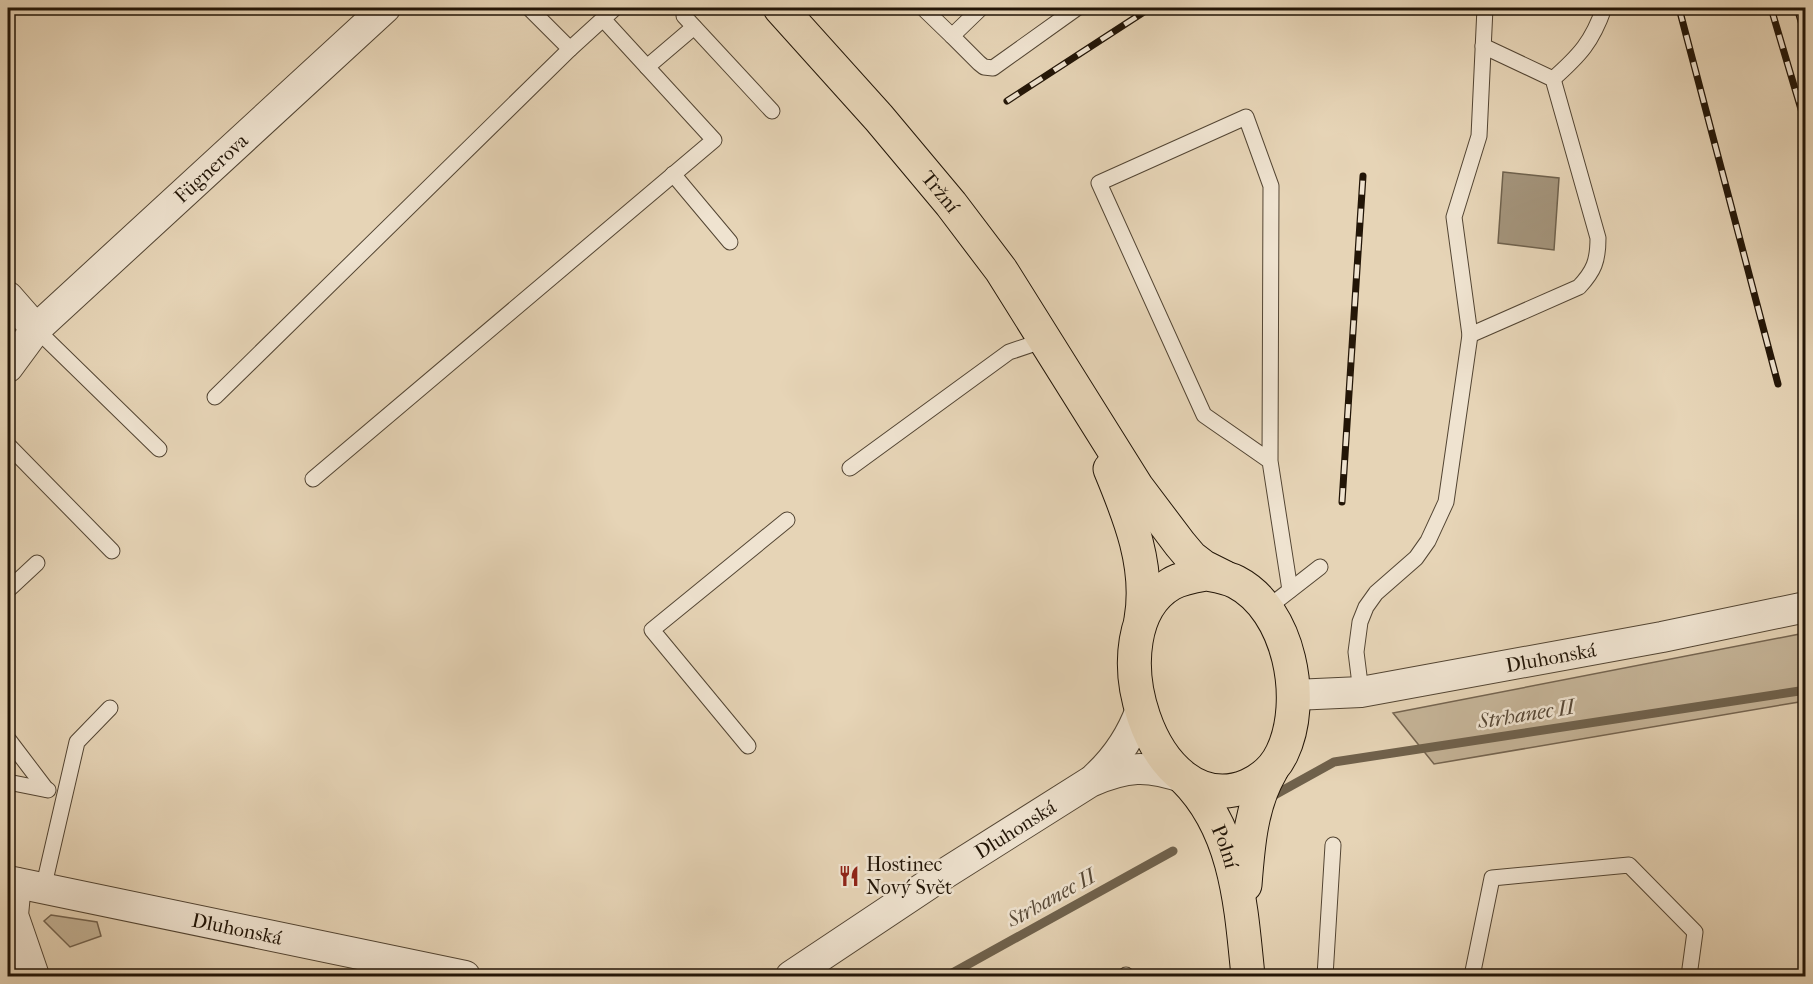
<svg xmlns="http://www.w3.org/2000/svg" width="1813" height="984" viewBox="0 0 1813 984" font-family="'IM FELL French Canon',serif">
<rect width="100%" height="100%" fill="#e6d4b6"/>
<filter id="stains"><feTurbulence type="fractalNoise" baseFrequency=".00333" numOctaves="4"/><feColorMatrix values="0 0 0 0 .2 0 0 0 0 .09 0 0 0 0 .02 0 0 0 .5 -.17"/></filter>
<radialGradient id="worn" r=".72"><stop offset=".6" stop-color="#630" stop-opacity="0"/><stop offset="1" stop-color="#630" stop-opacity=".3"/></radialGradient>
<g fill="#c5b498" stroke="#746450" stroke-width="1.5">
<polygon points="1805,633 1805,701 1434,764 1393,713"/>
<polygon points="51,915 97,922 101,936 70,947 44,921"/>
</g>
<polygon fill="#a3937a" stroke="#6f614c" stroke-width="1.5" points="1503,172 1559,178 1554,250 1498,243"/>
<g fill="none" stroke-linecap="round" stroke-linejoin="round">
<g stroke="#6f614c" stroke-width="9">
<polyline points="1269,798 1334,762 1806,690"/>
<polyline points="947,976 1173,851"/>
</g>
<defs>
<g id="service">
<polyline points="923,8 952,36 981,8"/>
<polyline points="684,16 772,111"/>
<polyline points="952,36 979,63 984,67 993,68 1077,8"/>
<polyline points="570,49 615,8"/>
<polyline points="647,67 694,27"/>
<path d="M1553 79C1580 55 1592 42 1604 8"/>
<polyline points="673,174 730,242"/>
<polyline points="36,329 159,449"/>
<path d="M1470 335 1579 287C1594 271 1598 261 1598 238L1553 79 1483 46"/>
<polyline points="215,397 570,49 529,8"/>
<polyline points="8,445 112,551"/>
<polyline points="1270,461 1204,415 1099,183 1246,117 1271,186 1270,461 1290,590"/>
<polyline points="850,468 1009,352 1045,340"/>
<polyline points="313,479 714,140 603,19"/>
<polyline points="8,590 37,563"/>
<polyline points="1266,609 1320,567"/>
<polyline points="1361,692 1356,652 1360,622 1366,607 1376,593 1416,558 1428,541 1446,502 1470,335 1454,217 1479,136 1485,8"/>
<polyline points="8,739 46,789"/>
<polyline points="748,746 652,630 787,520"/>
<polyline points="8,782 48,790"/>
<polyline points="43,889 77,742 110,708"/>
<polyline points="1126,975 1126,976"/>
<polyline points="1325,976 1333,845"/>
<polyline points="1472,976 1492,878 1629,865 1695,932 1689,976"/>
</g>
<g id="minor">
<polyline points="8,297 36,329"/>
<path id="s1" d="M8 367 36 329 385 8"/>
<path id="s2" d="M1294 695 1361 692 1662 637 1806 607"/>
<path d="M1095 778C1117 758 1131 737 1141 709"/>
<path id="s3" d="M8 881 465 976"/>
<polyline points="16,883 13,915 34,976"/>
<path id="s4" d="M791 976 941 876 1090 782C1127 766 1147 765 1184 778"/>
</g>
<g id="primary">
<path id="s5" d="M780 8 879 118 951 204 1001 270 1137 487 1180 544 1191 557 1204 567 1224 577"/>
<path d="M1110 469C1130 517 1150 567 1141 619"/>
<path d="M1206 574C1217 576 1226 577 1236 582 1290 610 1307 701 1282 753 1275 768 1263 779 1247 786 1152 825 1092 630 1171 584 1181 578 1194 576 1206 574Z"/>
<path id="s6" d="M1184 778C1237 830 1241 907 1248 976"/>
<path d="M1245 885C1248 846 1251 805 1271 771"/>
</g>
</defs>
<use href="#service" stroke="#534533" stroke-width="17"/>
<use href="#minor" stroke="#534533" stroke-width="32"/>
<use href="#primary" stroke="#221507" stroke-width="35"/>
<use href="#service" stroke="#efe3d0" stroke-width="15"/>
<use href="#minor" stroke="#efe3d0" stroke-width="30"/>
<use href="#primary" stroke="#e6d4b6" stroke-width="33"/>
<defs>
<g id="rail">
<polyline points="1679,8 1778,384"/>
<polyline points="1771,8 1806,126"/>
<polyline points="1797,8 1806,38"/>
<polyline points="1007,101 1150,8"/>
<polyline points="1342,502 1363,176"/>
</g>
</defs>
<use href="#rail" stroke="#221507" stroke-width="7"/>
<use href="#rail" stroke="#efe3d0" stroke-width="4.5" stroke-dasharray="14" stroke-linecap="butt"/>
</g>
<defs>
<symbol id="restaurant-bare" viewBox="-9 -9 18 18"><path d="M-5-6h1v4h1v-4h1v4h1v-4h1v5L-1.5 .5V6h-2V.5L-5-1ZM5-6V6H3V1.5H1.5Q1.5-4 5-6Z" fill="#8f2418" stroke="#efe3d0" stroke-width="2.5" paint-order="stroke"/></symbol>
</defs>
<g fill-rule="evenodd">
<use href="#restaurant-bare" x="834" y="861" width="30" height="30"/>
</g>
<g text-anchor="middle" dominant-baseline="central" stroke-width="5" stroke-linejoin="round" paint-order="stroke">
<g font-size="20" fill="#221507" stroke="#efe3d0">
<text stroke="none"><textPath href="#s1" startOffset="285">Fügnerova</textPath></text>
<text stroke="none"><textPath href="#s5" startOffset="244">Tržní</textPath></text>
<text stroke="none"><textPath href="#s2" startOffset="260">Dluhonská</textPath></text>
<text stroke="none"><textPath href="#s4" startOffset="268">Dluhonská</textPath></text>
<text stroke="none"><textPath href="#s6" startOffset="81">Polní</textPath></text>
<text stroke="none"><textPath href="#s3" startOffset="234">Dluhonská</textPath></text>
</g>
<g font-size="20" fill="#221507" stroke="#efe3d0" text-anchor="start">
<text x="866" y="864">Hostinec<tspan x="866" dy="23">Nový Svět</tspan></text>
</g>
<g font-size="21" font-style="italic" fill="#564735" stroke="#efe3d0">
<text transform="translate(1526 714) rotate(-9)">Strhanec II</text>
<text transform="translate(1051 898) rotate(-29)">Strhanec II</text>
</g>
</g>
<rect width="1813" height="984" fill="none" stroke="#e6d4b6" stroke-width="30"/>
<rect x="9" y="9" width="1795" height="966" fill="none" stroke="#221507" stroke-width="3"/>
<rect x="15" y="15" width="1783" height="954" fill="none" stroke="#221507" stroke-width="1.5"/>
<rect width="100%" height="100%" filter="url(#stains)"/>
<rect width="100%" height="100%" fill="url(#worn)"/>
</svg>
